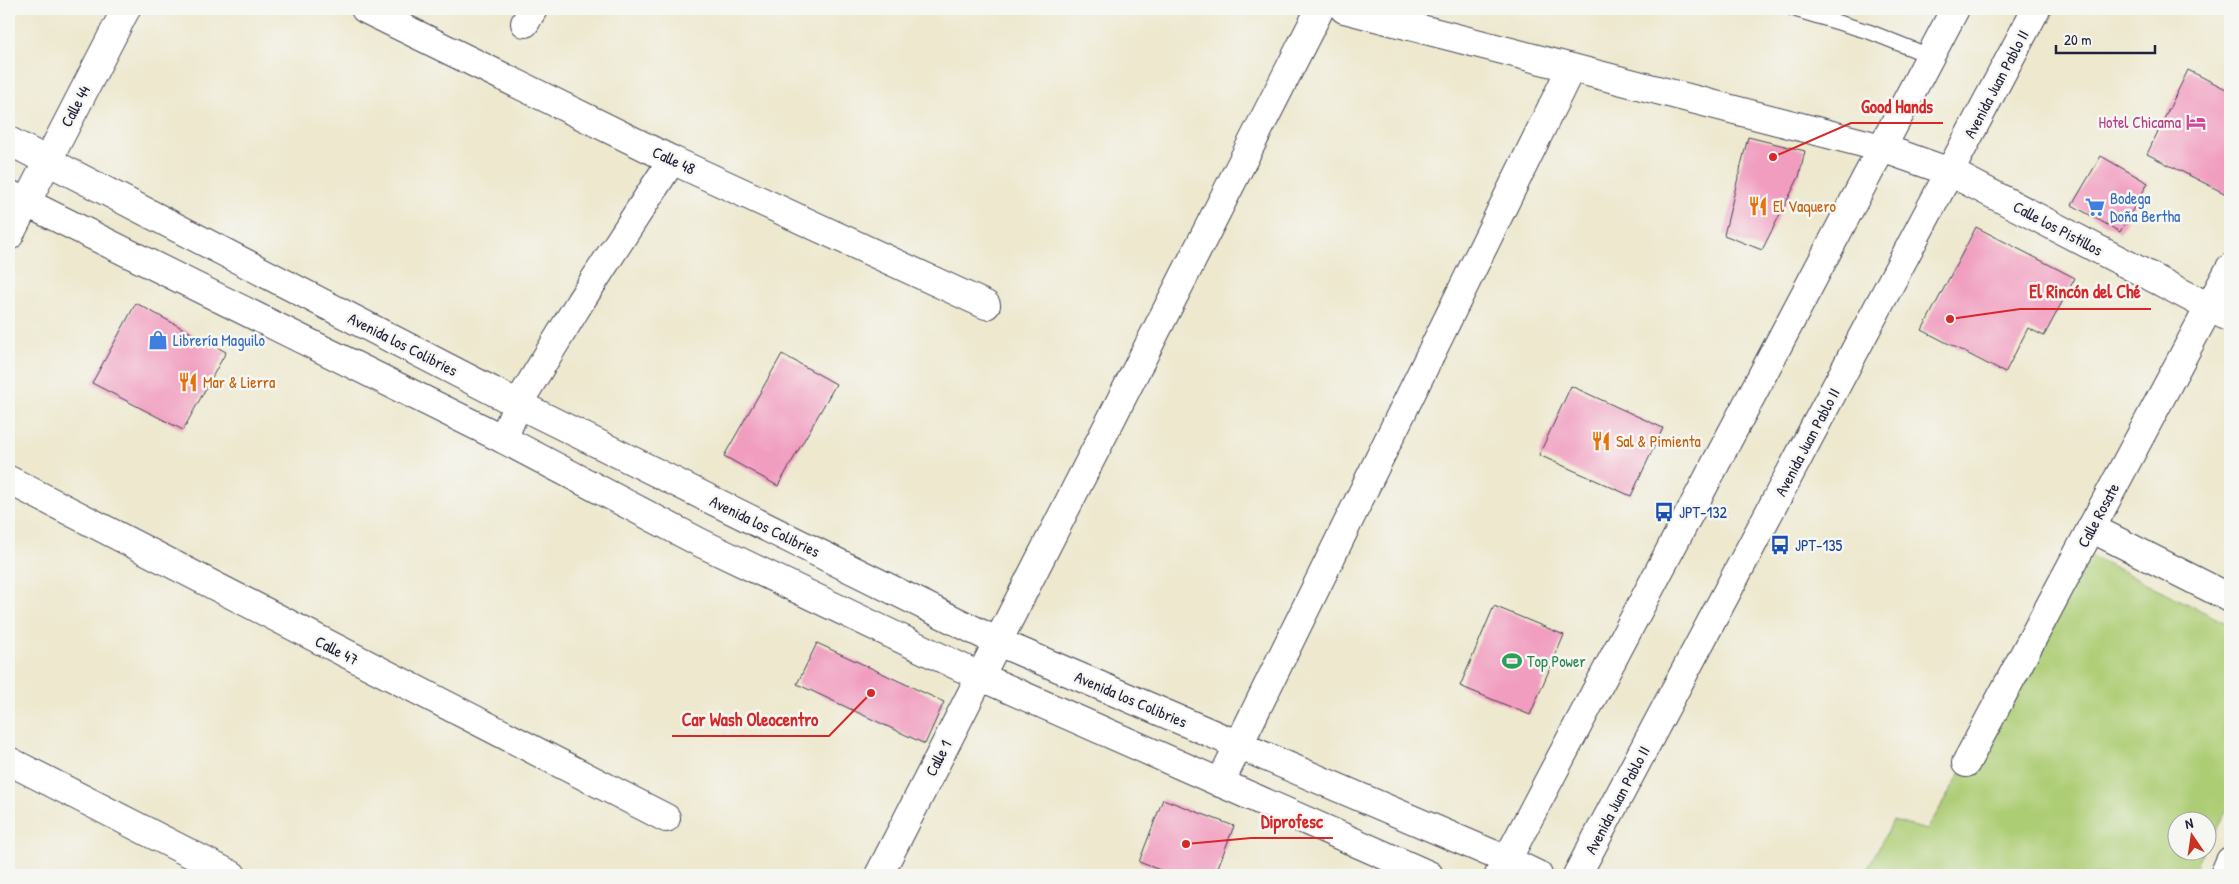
<svg xmlns="http://www.w3.org/2000/svg" width="2239" height="884" viewBox="0 0 2239 884" font-family="'Patrick Hand',sans-serif">
<rect width="100%" height="100%" fill="#f6f6f2"/>
<filter id="ink" filterUnits="userSpaceOnUse"><feTurbulence type="fractalNoise" baseFrequency=".02" numOctaves="2"/><feDisplacementMap in="SourceGraphic" scale="10" xChannelSelector="R" yChannelSelector="G"/><feConvolveMatrix kernelMatrix="1 2 1 2 8 2 1 2 1" color-interpolation-filters="sRGB"/></filter>
<filter id="wash" filterUnits="userSpaceOnUse"><feTurbulence type="fractalNoise" baseFrequency=".0096" numOctaves="4" result="noise"/><feDisplacementMap in="SourceGraphic" scale="20" xChannelSelector="R" yChannelSelector="G"/><feGaussianBlur stdDeviation="1.12" result="paint"/><feColorMatrix in="noise" values="0 0 0 0 0 0 0 0 0 0 0 0 0 0 0 0 0 1.4 0 .05"/><feComposite in="paint" operator="in"/></filter>
<g filter="url(#wash)">
<rect width="100%" height="100%" fill="#ede8ce"/>
<polygon fill="#adcd74" stroke="#687858" points="2088,554 2230,625 2230,805 2207,846 2206,822 2176,822 2176,852 2203,852 2198,861 2195,875 1864,875 1893,821 1927,830"/>
<g id="blocks">
<g fill="#f19dbf">
<polygon points="2188,70 2230,91 2230,196 2147,154"/>
<polygon points="1748,137 1805,151 1799,177 1762,250 1724,235"/>
<polygon points="2101,156 2148,183 2120,232 2072,205"/>
<polygon points="1976,227 2075,278 2044,336 2028,328 2005,373 1922,330"/>
<polygon points="136,303 226,352 183,430 92,383"/>
<polygon points="782,354 836,384 778,486 724,456"/>
<polygon points="1571,386 1663,428 1631,496 1539,455"/>
<polygon points="1494,606 1564,635 1530,715 1460,686"/>
<polygon points="817,643 944,702 925,744 797,684"/>
<polygon points="1163,799 1234,826 1215,875 1173,875 1139,862"/>
</g>
</g>
</g>
<g filter="url(#ink)">
<use href="#blocks" fill-opacity="0" stroke="#404051" stroke-width="1"/>
<g fill="none" stroke-linecap="round" stroke-linejoin="round">
<defs>
<polyline id="service" points="1793,9 1870,32 1930,56"/>
<g id="minor">
<polyline points="365,9 672,160 986,305"/>
<polyline points="1344,9 1882,148 1950,172 2230,318"/>
<polyline points="525,23 533,9"/>
<polyline points="9,236 126,9"/>
<polyline points="503,439 518,404 580,302 672,160"/>
<polyline points="9,480 666,818"/>
<polyline points="2091,528 2230,598"/>
<polyline points="9,761 232,875"/>
<polyline points="1966,763 2230,268"/>
<polyline points="1220,783 1571,68"/>
<polyline points="879,875 1320,9"/>
<polyline points="2224,875 2230,861"/>
</g>
<g id="tertiary">
<polyline points="9,141 518,404 998,642 1507,860 1538,875"/>
<polyline points="9,194 503,439 701,543 979,676 1429,875"/>
</g>
<g id="secondary">
<polyline points="1499,875 1955,9"/>
<polyline points="1577,875 2036,9"/>
</g>
</defs>
<use href="#service" stroke="#404051" stroke-width="16"/>
<use href="#minor" stroke="#404051" stroke-width="30"/>
<use href="#tertiary" stroke="#404051" stroke-width="30"/>
<use href="#secondary" stroke="#404051" stroke-width="30"/>
<use href="#service" stroke="#fff" stroke-width="14"/>
<use href="#minor" stroke="#fff" stroke-width="28"/>
<use href="#tertiary" stroke="#fff" stroke-width="28"/>
<use href="#secondary" stroke="#fff" stroke-width="28"/>
</g>
</g>
<defs>
<symbol id="hotel-bare" viewBox="-9 -9 18 18"><path d="M-6-4.5h1.5V1H6V5H4.5V3h-9V5H-6ZM-4 0a1.8 1.8 0 1 1 3.6 0ZM.5 0V-2.5h3Q6-2.5 6 0Z" fill="#d1479c" stroke="#f6f6f2" stroke-width="2.5" paint-order="stroke"/></symbol>
<symbol id="restaurant-bare" viewBox="-9 -9 18 18"><path d="M-5-6h1v4h1v-4h1v4h1v-4h1v5L-1.5 .5V6h-2V.5L-5-1ZM5-6V6H3V1.5H1.5Q1.5-4 5-6Z" fill="#e8710a" stroke="#f6f6f2" stroke-width="2.5" paint-order="stroke"/></symbol>
<symbol id="supermarket-bare" viewBox="-9 -9 18 18"><path d="M-6-5.5h2.5l.6 2H6L4.5 2H-2.5L-4.4-4H-6ZM-1.5 3.2a1.3 1.3 0 1 0 .1 0ZM3 3.2a1.3 1.3 0 1 0 .1 0Z" fill="#3f7fe0" stroke="#f6f6f2" stroke-width="2.5" paint-order="stroke"/></symbol>
<symbol id="shop-bare" viewBox="-9 -9 18 18"><path d="M-5-2.5h2.3a2.7 3.5 0 0 1 5.4 0H5L5.5 6h-11ZM-1.5-2.5h3a1.5 2.3 0 0 0-3 0Z" fill="#3f7fe0" stroke="#f6f6f2" stroke-width="2.5" paint-order="stroke"/></symbol>
<symbol id="bus-bare" viewBox="-9 -9 18 18"><path d="M-5-6H5V4H4V6H2V4H-2V6H-4V4H-5ZM-3.5-4V0h7V-4ZM-3.5 1.2v1.5H-2V1.2ZM2 1.2v1.5H3.5V1.2Z" fill="#1a4fb4" stroke="#f6f6f2" stroke-width="2.5" paint-order="stroke"/></symbol>
<symbol id="stadium-bare" viewBox="-9 -9 18 18"><path d="M0-5a6.5 5 0 1 0 0 10a6.5 5 0 1 0 0-10ZM-3.5-1.8h7v3.6h-7Z" fill="#2e9e5b" stroke="#f6f6f2" stroke-width="2.5" paint-order="stroke"/></symbol>
</defs>
<g fill-rule="evenodd">
<use href="#hotel-bare" x="2182" y="108" width="28" height="28"/>
<use href="#restaurant-bare" x="1744" y="192" width="28" height="28"/>
<use href="#supermarket-bare" x="2081" y="193" width="28" height="28"/>
<use href="#shop-bare" x="144" y="326" width="28" height="28"/>
<use href="#restaurant-bare" x="174" y="368" width="28" height="28"/>
<use href="#restaurant-bare" x="1587" y="427" width="28" height="28"/>
<use href="#bus-bare" x="1650" y="498" width="28" height="28"/>
<use href="#bus-bare" x="1766" y="531" width="28" height="28"/>
<use href="#stadium-bare" x="1498" y="647" width="28" height="28"/>
</g>
<g text-anchor="middle" dominant-baseline="central" stroke-width="5" stroke-linejoin="round" paint-order="stroke">
<g font-size="16" fill="#22223b" stroke="#f6f6f2">
<text transform="translate(1996 84) rotate(-62)">Avenida Juan Pablo II</text>
<text transform="translate(75 106) rotate(-62)">Calle 44</text>
<text transform="translate(674 160) rotate(25)">Calle 48</text>
<text transform="translate(2058 228) rotate(28)">Calle los Pistillos</text>
<text transform="translate(403 344) rotate(27)">Avenida los Colibries</text>
<text transform="translate(1807 442) rotate(-62)">Avenida Juan Pablo II</text>
<text transform="translate(2098 515) rotate(-62)">Calle Rosate</text>
<text transform="translate(765 526) rotate(26)">Avenida los Colibries</text>
<text transform="translate(337 650) rotate(27)">Calle 47</text>
<text transform="translate(1131 699) rotate(23)">Avenida los Colibries</text>
<text transform="translate(938 758) rotate(-63)">Calle 1</text>
<text transform="translate(1617 800) rotate(-62)">Avenida Juan Pablo II</text>
</g>
<g font-size="16" fill="#b23c85" stroke="#f6f6f2" text-anchor="end">
<text x="2181" y="122">Hotel Chicama</text>
</g>
<g font-size="16" fill="#366cbe" stroke="#f6f6f2" text-anchor="start">
<text x="2110" y="198">Bodega<tspan x="2110" dy="18">Doña Bertha</tspan></text>
<text x="173" y="340">Librería Maguilo</text>
</g>
<g font-size="16" fill="#c56008" stroke="#f6f6f2" text-anchor="start">
<text x="1773" y="206">El Vaquero</text>
<text x="203" y="382">Mar &amp; Lierra</text>
<text x="1616" y="441">Sal &amp; Pimienta</text>
</g>
<g font-size="16" fill="#164399" stroke="#f6f6f2" text-anchor="start">
<text x="1679" y="512">JPT-132</text>
<text x="1795" y="545">JPT-135</text>
</g>
<g font-size="16" fill="#27864d" stroke="#f6f6f2" text-anchor="start">
<text x="1527" y="661">Top Power</text>
</g>
</g>
<path fill="none" stroke="#d62828" stroke-width="2" d="M1773 157L1851 123H1943M1950 319L2020 309H2151M871 693L829 736H672M1186 844L1251 838H1333"/>
<g fill="#d62828" stroke="#f6f6f2" stroke-width="2">
<circle cx="1773" cy="157" r="5"/>
<circle cx="1950" cy="319" r="5"/>
<circle cx="871" cy="693" r="5"/>
<circle cx="1186" cy="844" r="5"/>
</g>
<g font-size="18" text-anchor="middle" font-weight="bold" fill="#d62828" stroke="#f6f6f2" stroke-width="5" stroke-linejoin="round" paint-order="stroke">
<text x="1897" y="113">Good Hands</text>
<text x="2085" y="298">El Rincón del Ché</text>
<text x="750" y="726">Car Wash Oleocentro</text>
<text x="1292" y="828">Diprofesc</text>
</g>
<rect width="2239" height="884" fill="none" stroke="#f6f6f2" stroke-width="30"/>
<g transform="translate(2192 836) rotate(347)"><circle r="24" fill="#f6f6f2" stroke="#a1a1a9"/>
<path d="M0-4L9 19L0 12L-9 19Z" fill="#c8321e"/>
<text y="-8" font-size="14" font-weight="bold" text-anchor="middle" fill="#22223b">N</text>
</g>
<path d="M2056 45v8h99v-8" fill="none" stroke="#22223b" stroke-width="2.5"/>
<text x="2064" y="45" font-size="15" fill="#22223b" stroke="#f6f6f2" stroke-width="4" paint-order="stroke">20 m</text>
</svg>
